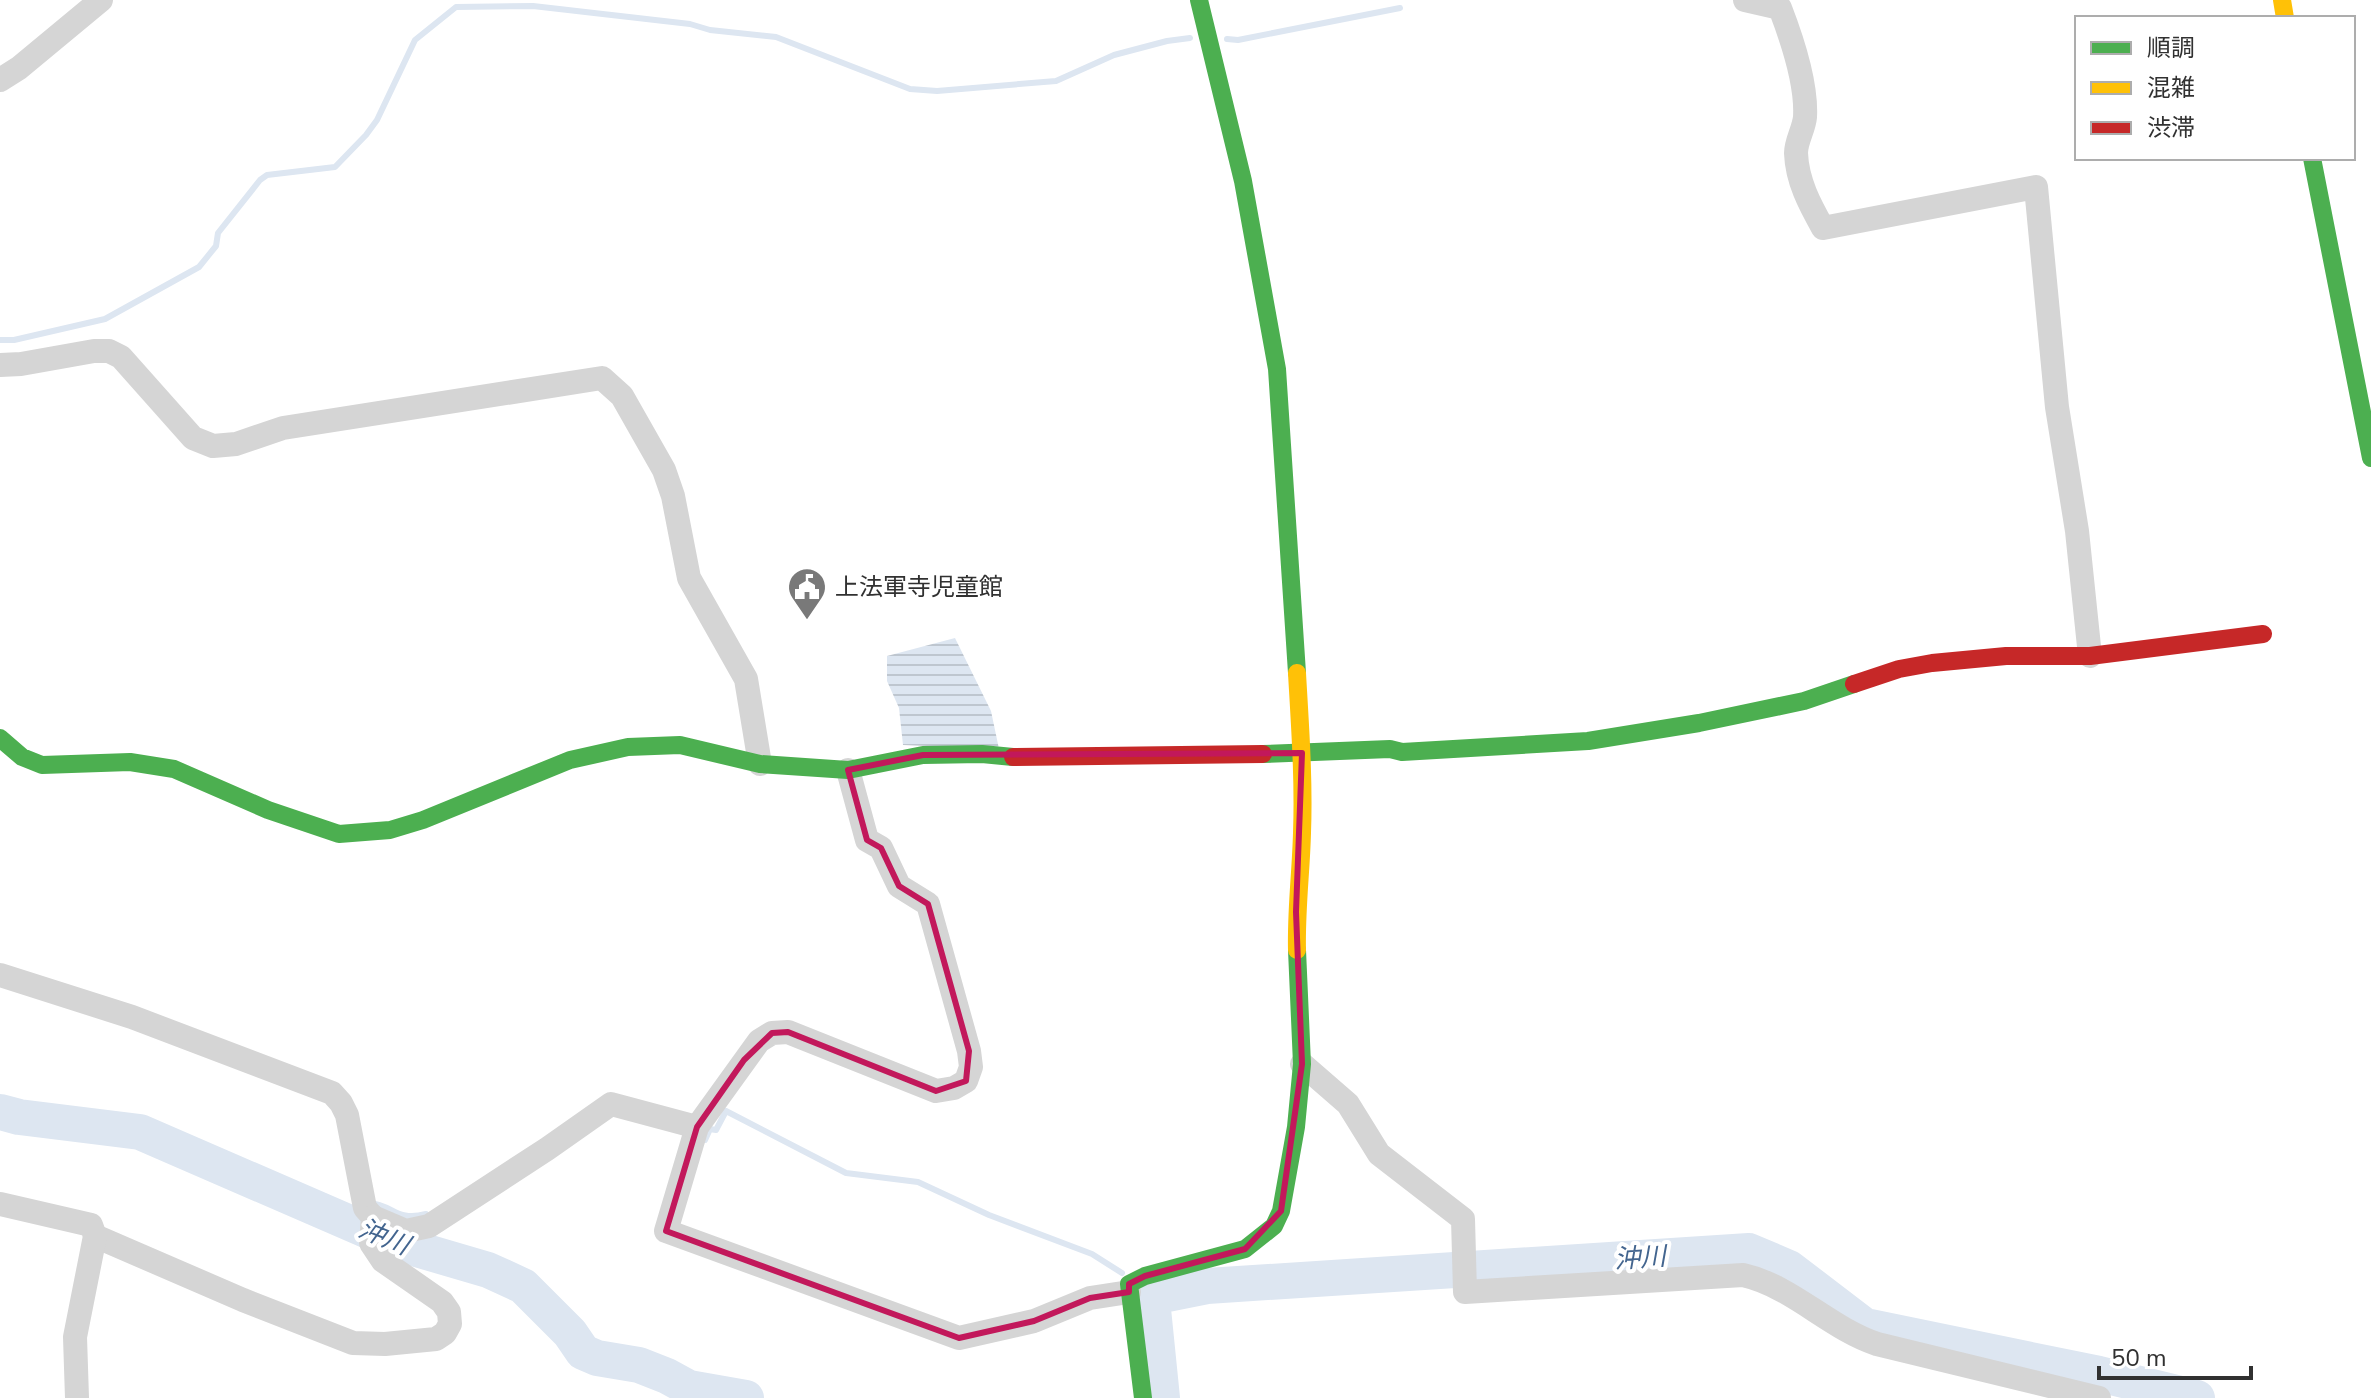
<svg xmlns="http://www.w3.org/2000/svg" width="2371" height="1398" viewBox="0 0 2371 1398" font-family="'Nunito Sans','Noto Sans JP',sans-serif">
<defs>
<pattern id="water-rules" width="6" height="5" patternUnits="userSpaceOnUse" patternTransform="scale(2)"><rect width="6" height="5" fill="#dde6f1"/><path d="M0 2.5h6" fill="none" stroke="#bec6cf"/></pattern>
</defs>
<rect width="100%" height="100%" fill="#fff"/>
<polygon fill="url(#water-rules)" points="955,638 991,711 999,749 903,745 899,708 887,681 887,656"/>
<g fill="none" stroke-linecap="round" stroke-linejoin="round">
<g stroke="#dde6f1" stroke-width="6">
<polyline points="1227,39 1238,40 1400,8"/>
<polyline points="0,340 14,340 105,319 199,267 216,246 218,233 260,180 267,175 335,167 366,135 377,120 415,40 456,7 533,6 690,24 710,30 776,37 910,89 937,91 1056,81 1114,55 1167,41 1190,38"/>
<polyline points="705,1140 710,1129 716,1130 726,1111 846,1173 918,1182 989,1215 1092,1254 1122,1273"/>
<path d="M369 1203C394 1205 396 1222 426 1214"/>
<polyline points="354,1209 356,1226"/>
</g>
<g stroke="#dde6f1" stroke-width="36">
<polyline points="0,1112 19,1117 140,1132 396,1243 488,1270 523,1286 570,1333 583,1352 597,1358 639,1365 667,1376 689,1388 746,1398"/>
<polyline points="1162,1398 1153,1309 1157,1296 1207,1286 1749,1251 1789,1268 1865,1326 2099,1374 2197,1398"/>
</g>
<g stroke="#d5d5d5" stroke-width="24">
<path d="M1745 0 1780 8C1792 39 1807 83 1805 117 1804 129 1796 141 1796 153 1797 181 1810 205 1823 228L2036 187 2057 407 2077 531 2090 656"/>
<polyline points="0,80 19,68 101,0"/>
<polyline points="0,365 21,364 94,351 109,351 121,357 193,438 213,446 236,444 283,428 602,378 622,396 664,470 673,496 689,578 746,679 760,764"/>
<polyline points="848,770 867,840 881,848 899,886 928,904 969,1051 971,1067 966,1081 954,1088 936,1091 788,1032 772,1033 759,1041 697,1127 666,1231 959,1338 1034,1321 1090,1298 1129,1292"/>
<polyline points="0,975 132,1017 332,1093 341,1103 347,1115 365,1208 373,1217 371,1243 383,1261 442,1302 449,1312 450,1324 445,1333 436,1339 385,1344 353,1343 243,1300 95,1236"/>
<path d="M1302 1064 1348 1104 1379 1154 1463 1219 1465 1292 1743 1275C1792 1286 1829 1328 1877 1344L2099 1398"/>
<polyline points="0,1204 91,1225 95,1236 75,1337 77,1398"/>
<polyline points="373,1217 406,1231 429,1226 547,1149 611,1104 697,1127"/>
</g>
<g stroke="#4caf50" stroke-width="18">
<polyline points="1199,0 1243,181 1277,369 1297,673"/>
<polyline points="2312,158 2371,458"/>
<polyline points="0,738 22,757 42,765 130,762 174,769 268,810 339,834 390,830 423,820 570,760 628,747 680,745 760,764 848,770 923,755 982,754 1013,757"/>
<polyline points="1263,754 1390,749 1402,752 1588,741 1699,723 1804,701 1854,684"/>
<polyline points="1143,1398 1129,1284 1145,1276 1245,1249 1274,1226 1281,1211 1296,1127 1302,1064 1297,950"/>
</g>
<g stroke="#ffc107" stroke-width="18">
<polyline points="2282,0 2285,18"/>
<path d="M1297 673C1300 726 1304 780 1302 833 1301 872 1296 910 1297 950"/>
</g>
<g stroke="#c62828" stroke-width="18">
<polyline points="1854,684 1899,669 1932,663 2006,656 2090,656 2263,634"/>
<polyline points="1013,757 1263,754"/>
</g>
</g>
<path fill="none" stroke="#c2185b" stroke-width="6" stroke-linejoin="round" d="M1302 753 1296 912 1302 1064 1281 1211 1245 1249 1145 1276 1129 1284V1292L1090 1298 1034 1321 959 1338 666 1231 697 1127 744 1060 772 1033 788 1032 936 1091 966 1081 969 1051 928 904 899 886 881 848 867 840 848 770 923 755Z"/>
<defs>
<symbol id="civic-pin" viewBox="-11 -11 22 30"><path d="M0 17L-7.5 6A9.5 9.5 0 1 1 7.5 6Z" fill="#797979" stroke="#fff"/><path d="M-.6-6.5H3V-4.5H.6V-3L4-1V1h2V6H-6V1h2V-1L-.6-3ZM-1.2 2.5V6h2.4V2.5Z" fill="#fff"/></symbol>
</defs>
<g fill-rule="evenodd">
<use href="#civic-pin" x="785" y="565" width="44" height="60"/>
</g>
<g text-anchor="middle" dominant-baseline="central" stroke-width="8" stroke-linejoin="round" paint-order="stroke">
<g font-size="24" fill="#313131" stroke="#fff" text-anchor="start">
<text x="835" y="587">上法軍寺児童館</text>
</g>
<g font-size="26" font-style="italic" fill="#43658f" stroke="#fff">
<text transform="translate(384 1237) rotate(22)">沖川</text>
<text transform="translate(1640 1258) rotate(-4)">沖川</text>
</g>
</g>
<rect x="2075" y="16" width="280" height="144" fill="#ffffff" stroke="#adadad" stroke-width="2"/>
<rect x="2091" y="42" width="40" height="12" fill="#4caf50" stroke="#adadad" stroke-width="2"/>
<text x="2147" y="56" font-size="24" fill="#313131">順調</text>
<rect x="2091" y="82" width="40" height="12" fill="#ffc107" stroke="#adadad" stroke-width="2"/>
<text x="2147" y="96" font-size="24" fill="#313131">混雑</text>
<rect x="2091" y="122" width="40" height="12" fill="#c62828" stroke="#adadad" stroke-width="2"/>
<text x="2147" y="136" font-size="24" fill="#313131">渋滞</text>
<path d="M2099 1366v12h152v-12" fill="none" stroke="#313131" stroke-width="4"/>
<text x="2111" y="1366" font-size="24" fill="#313131" stroke="#ffffff" stroke-width="6" paint-order="stroke">50 m</text>
</svg>
